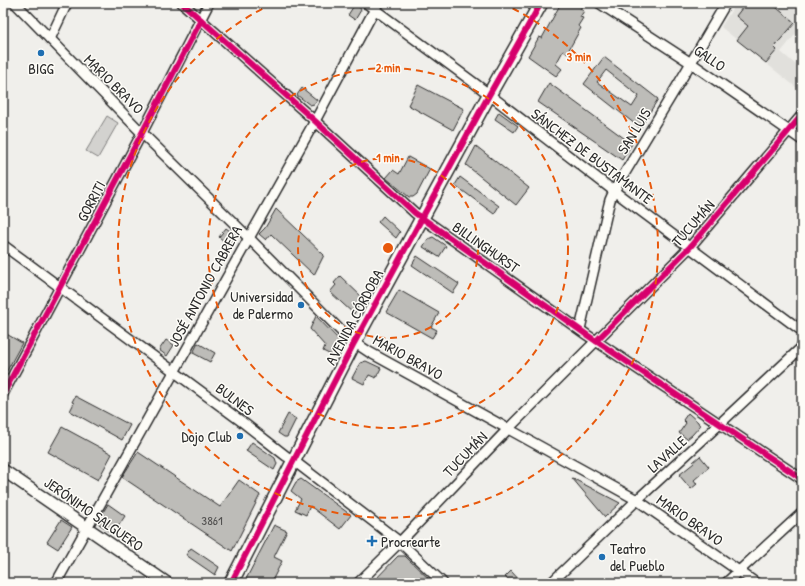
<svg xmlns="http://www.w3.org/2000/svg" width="805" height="586" viewBox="0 0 805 586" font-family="'Patrick Hand',sans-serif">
<rect width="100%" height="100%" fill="#f0efeb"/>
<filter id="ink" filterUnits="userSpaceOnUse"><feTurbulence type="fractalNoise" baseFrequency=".025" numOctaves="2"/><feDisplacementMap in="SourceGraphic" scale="8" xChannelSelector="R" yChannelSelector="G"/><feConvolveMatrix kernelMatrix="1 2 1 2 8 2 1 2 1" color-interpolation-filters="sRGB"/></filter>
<g filter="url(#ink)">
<polygon fill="#e1e0dc" points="736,3 796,3 802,8 802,26 781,52 802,70 802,92 721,27"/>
<polygon fill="#d3d2cf" stroke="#7f7e7d" points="107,116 118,123 98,158 86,151"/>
<g fill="#bdbcb8" stroke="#2b2b2b" fill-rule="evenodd">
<polygon points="561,3 577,3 582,6 580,9 584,11 580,17 583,18 578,26 581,28 567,53 563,51 556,64 562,69 556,76 528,56 539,37 542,38"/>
<polygon points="746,3 771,3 795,23 774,47 777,50 766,63 737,40 748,26 736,16"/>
<polygon points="355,4 360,8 361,10 355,20 348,15"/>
<path d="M604 57 658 99 640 128 584 84ZM606 70 639 96 632 107 597 82Z"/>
<polygon points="549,83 632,144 622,160 538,102"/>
<polygon points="418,85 464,109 453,130 408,105"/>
<polygon points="302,88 317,100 314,104 310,105 297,95"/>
<polygon points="499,112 518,126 514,132 495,119"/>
<polygon points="476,146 529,188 516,205 466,165"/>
<polygon points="408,157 430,169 417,194 413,197 409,197 386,178 393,170 399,174"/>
<polygon points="460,177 499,206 494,214 455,185"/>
<polygon points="276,209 324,255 314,275 271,234 266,240 259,234 265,228"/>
<polygon points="383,216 400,232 396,238 378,222"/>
<polygon points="226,228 234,234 235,240 230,246 219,237"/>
<polygon points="433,237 446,246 439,257 423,247 428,239"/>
<polygon points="417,256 459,284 453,293 412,265"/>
<polygon points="340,276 363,298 354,314 330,292 336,285 334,283"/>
<polygon points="399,290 439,313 431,327 437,330 432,338 386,312"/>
<polygon points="316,316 340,341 333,356 323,351 325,346 310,329"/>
<polygon points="3,332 22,343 3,378"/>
<polygon points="166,340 174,345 167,356 159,350"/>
<polygon points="198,343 215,353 210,362 193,353"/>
<polygon points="366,361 381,368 376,378 369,375 364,384 352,378 360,363"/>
<polygon points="75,396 130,425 122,440 70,411 74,403 72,402"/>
<polygon points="688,413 698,422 700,426 692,435 687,439 679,433 686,423 683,420"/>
<polygon points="288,414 296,419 287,437 284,437 278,433"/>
<polygon points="62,427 112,454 98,480 48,452"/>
<polygon points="252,442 275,458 277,464 274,470 246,451"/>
<polygon points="138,452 220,507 239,480 260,495 232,551 122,477"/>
<polygon points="700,456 709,467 694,480 697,484 691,489 679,475 694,463 693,462"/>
<polygon points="572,478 620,503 605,517"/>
<polygon points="301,479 351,515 340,529 310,506 306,515 295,510 301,499 291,491 296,482"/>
<polygon points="108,504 125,516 113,534 99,524 99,519"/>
<polygon points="61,520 72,527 58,549 47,542"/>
<polygon points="274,525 287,531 274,557 282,561 271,583 244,583"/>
<polygon points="191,548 219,567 215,575 186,555"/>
<polygon points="398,556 405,556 433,583 372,583"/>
<polygon points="511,571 522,583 511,583 505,577"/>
</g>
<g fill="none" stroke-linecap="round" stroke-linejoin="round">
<defs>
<g id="minor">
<polyline points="15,3 141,132 249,238 348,338 369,352 637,500 756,583"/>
<polyline points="182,3 315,121 415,213 587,335 802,479"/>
<polyline points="366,3 473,82 614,191 802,331"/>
<polyline points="599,3 691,63 802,140"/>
<polyline points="50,39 67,3"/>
<polyline points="3,245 245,424 286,456 294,461 400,542 443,583"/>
<polyline points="580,329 608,208 610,200 614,191 682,78 726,3"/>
<polyline points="3,394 142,133 209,3"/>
<polyline points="56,583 249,238 315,121 378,3"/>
<polyline points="358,583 400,542 508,429 690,247 802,115"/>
<polyline points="551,583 637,500 711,432 802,347"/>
<polyline points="726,583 802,513"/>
</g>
<polyline id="tertiary" points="3,470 167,583"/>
<polyline id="primary" points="231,583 354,343 489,95 541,3"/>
</defs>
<use href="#minor" stroke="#2b2b2b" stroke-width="12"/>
<use href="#tertiary" stroke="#2b2b2b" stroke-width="14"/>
<use href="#primary" stroke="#2b2b2b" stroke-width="16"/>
<use href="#minor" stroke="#fdfcf7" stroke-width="9"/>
<use href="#tertiary" stroke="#fdfcf7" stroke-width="11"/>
<use href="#primary" stroke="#fdfcf7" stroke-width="13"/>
<defs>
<g id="cycleway">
<polyline points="182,3 315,121 415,213 587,335 802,479"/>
<polyline points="596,341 690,247 802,115"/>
<polyline points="3,394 142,133 201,20"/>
<polyline points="231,583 354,343 489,95 541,3"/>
</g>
</defs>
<use href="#cycleway" stroke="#fdfcf7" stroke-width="8"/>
<use href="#cycleway" stroke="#d6006c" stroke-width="6"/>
</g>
</g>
<g fill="none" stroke="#e8590c" stroke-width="2" stroke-dasharray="7 5">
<circle cx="388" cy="248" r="90"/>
<circle cx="388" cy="248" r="180"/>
<path d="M502 3A270 270 0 1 1 274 3"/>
</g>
<g fill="#1f6fb2" stroke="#fdfcf7" stroke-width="1.5">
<circle cx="41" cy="53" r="4"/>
<circle cx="301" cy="305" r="4"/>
<circle cx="240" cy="436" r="4"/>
<path d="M370 535h4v4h4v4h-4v4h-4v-4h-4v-4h4z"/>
<circle cx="602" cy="557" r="4"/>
</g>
<g text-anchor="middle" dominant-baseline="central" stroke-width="3" stroke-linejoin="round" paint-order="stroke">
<g font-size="13" fill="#504f4e">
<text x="212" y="520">3861</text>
</g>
<g font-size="15" fill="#2b2b2b" stroke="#fdfcf7">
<text transform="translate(710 58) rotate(34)">GALLO</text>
<text transform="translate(114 84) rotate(45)">MARIO BRAVO</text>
<text transform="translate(634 131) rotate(-59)">SAN LUIS</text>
<text transform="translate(592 156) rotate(37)">SÁNCHEZ DE BUSTAMANTE</text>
<text transform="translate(91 201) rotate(-62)">GORRITI</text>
<text transform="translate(693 223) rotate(-49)">TUCUMÁN</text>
<text transform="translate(486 247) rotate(35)">BILLINGHURST</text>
<text transform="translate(205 286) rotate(-61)">JOSÉ ANTONIO CABRERA</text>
<text transform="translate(354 317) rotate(-62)">AVENIDA CÓRDOBA</text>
<text transform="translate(408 357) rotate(29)">MARIO BRAVO</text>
<text transform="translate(235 399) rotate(37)">BULNES</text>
<text transform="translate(465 454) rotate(-46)">TUCUMÁN</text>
<text transform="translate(667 454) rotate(-42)">LAVALLE</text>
<text transform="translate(94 514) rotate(35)">JERÓNIMO SALGUERO</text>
<text transform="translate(690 520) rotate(35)">MARIO BRAVO</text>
</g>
<g font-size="15" fill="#2b2b2b" stroke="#fdfcf7" text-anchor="end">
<text x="41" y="68" text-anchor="middle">BIGG</text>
<text x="293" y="296">Universidad<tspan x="293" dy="17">de Palermo</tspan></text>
<text x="232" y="436">Dojo Club</text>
<text x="381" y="541" text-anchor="start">Procrearte</text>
<text x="610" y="548" text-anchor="start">Teatro<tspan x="610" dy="17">del Pueblo</tspan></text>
</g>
</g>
<circle cx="388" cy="248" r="6" fill="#e8590c" stroke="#fdfcf7" stroke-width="2"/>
<g font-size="12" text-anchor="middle" font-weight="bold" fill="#e8590c" stroke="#fdfcf7" stroke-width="3" stroke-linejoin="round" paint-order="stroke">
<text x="579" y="61">3 min</text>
<text x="388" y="72">2 min</text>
<text x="388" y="162">1 min</text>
</g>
<rect width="805" height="586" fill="none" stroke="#fdfcf7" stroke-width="16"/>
<rect x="8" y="8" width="789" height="570" fill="none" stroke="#2b2b2b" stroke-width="1.5" filter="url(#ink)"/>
</svg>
